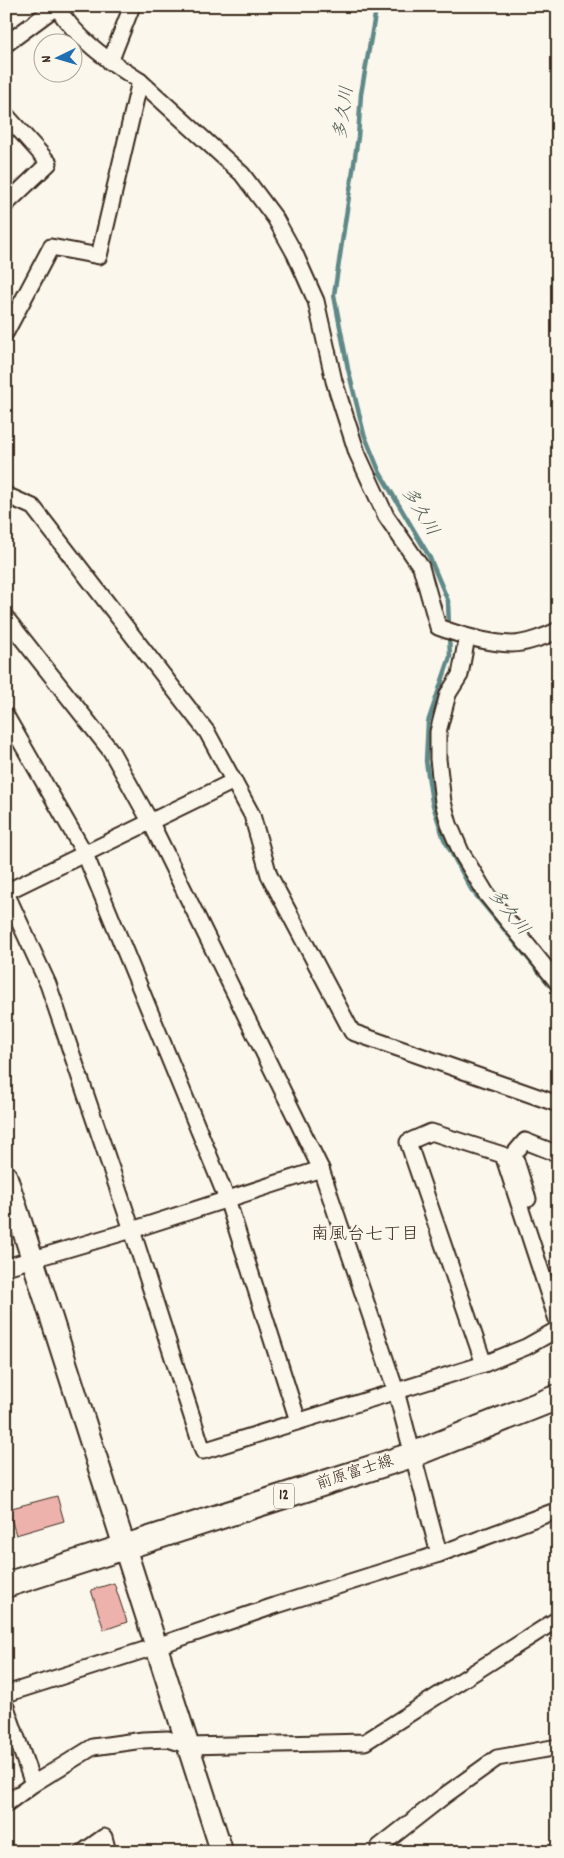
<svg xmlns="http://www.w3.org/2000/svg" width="564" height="1858" viewBox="0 0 564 1858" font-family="Dekko,'Klee One',sans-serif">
<rect width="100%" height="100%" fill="#fbf7ec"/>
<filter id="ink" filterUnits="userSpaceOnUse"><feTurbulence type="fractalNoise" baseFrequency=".02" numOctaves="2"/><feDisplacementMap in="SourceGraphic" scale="10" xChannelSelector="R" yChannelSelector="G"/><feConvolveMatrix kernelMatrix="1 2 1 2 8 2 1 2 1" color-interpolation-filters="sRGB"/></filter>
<g filter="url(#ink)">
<polygon fill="#b7de9a" stroke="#79845c" points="298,1845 316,1852 263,1852 274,1847"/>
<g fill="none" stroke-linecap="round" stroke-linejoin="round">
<g stroke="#5f8988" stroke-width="4.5">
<polyline points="378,6 375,15 361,94 358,137 334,295 348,369 364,434 380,473 429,556 448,601 449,627"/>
<polyline points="449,635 450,657 428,722 426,761 432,802 444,839 471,889 558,995"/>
</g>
</g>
<g fill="#edb2ab" stroke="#3b2a1e">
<polygon points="57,1496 64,1521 16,1535 8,1509"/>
<polygon points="114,1583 127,1622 104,1630 91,1590"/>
</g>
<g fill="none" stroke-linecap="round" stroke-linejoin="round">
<defs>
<g id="street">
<polyline points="6,44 56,7"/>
<polyline points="110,62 132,6"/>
<path d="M140 81 242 174 275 218 295 254 316 301 334 381 357 453 386 516 421 567 438 627C462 636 487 643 512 644 524 644 548 636 558 630"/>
<polyline points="6,115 49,163 6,204"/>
<path d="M6 332 51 247 99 256 140 81C107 60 77 39 56 6"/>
<polyline points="6,495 33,507 207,732 252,815 269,875 352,1032 558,1104"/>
<polyline points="6,618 111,751 151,823 321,1169 396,1391 439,1554"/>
<polyline points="467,637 460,675 448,694 438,732 438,759 443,802 449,824 461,852 487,895 558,983"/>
<polyline points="6,716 85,854 227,1199 298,1421"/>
<polyline points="6,892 234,781"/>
<polyline points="6,893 48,984 132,1230 203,1451 484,1364 526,1347 558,1329"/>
<polyline points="528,1199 514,1154 525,1141 558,1154"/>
<polyline points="6,1267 132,1230 321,1169"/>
<polyline points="484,1364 408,1142 431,1132 503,1155 558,1323"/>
<polyline points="6,1694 157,1646 277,1605 439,1554 558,1510"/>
<polyline points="6,1707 33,1784"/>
<polyline points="6,1804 33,1784 93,1747 143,1740 168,1739 189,1746 365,1742 558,1619"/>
<polyline points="379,1847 444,1796 497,1758 558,1747"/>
<polyline points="83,1852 104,1837 108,1852"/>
</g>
<polyline id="secondary" points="6,1176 222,1852"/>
<polyline id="primary" points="6,1585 412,1455 558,1397"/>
</defs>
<use href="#street" stroke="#3b2a1e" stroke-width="19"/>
<use href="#secondary" stroke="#3b2a1e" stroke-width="25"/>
<use href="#primary" stroke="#3b2a1e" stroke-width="28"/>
<use href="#street" stroke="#fbf7ec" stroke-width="15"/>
<use href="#secondary" stroke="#fbf7ec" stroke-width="21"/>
<use href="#primary" stroke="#fbf7ec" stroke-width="24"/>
</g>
</g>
<g text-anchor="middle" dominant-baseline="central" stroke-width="4" stroke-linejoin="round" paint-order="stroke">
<rect fill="#fbf7ec" stroke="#75685c" stroke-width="1" x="274" y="1483.5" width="20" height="25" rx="4"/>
<g font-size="15" font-weight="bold" fill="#3b2a1e">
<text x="284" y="1496">12</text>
</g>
<g font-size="16" fill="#3b2a1e" stroke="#fbf7ec">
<text transform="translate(355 1473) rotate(-18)">前原富士線</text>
</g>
<g font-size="18" font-style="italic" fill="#4d5953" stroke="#fbf7ec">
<text transform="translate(345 113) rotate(-82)">多久川</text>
<text transform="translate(419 512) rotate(59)">多久川</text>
<text transform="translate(508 913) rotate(51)">多久川</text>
</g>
<g font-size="18" fill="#3b2a1e" stroke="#fbf7ec">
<text x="365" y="1235">南風台七丁目</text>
</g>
</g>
<rect width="564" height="1858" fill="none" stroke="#fbf7ec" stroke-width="25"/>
<rect x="12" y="12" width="539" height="1833" fill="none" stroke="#3b2a1e" stroke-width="2" filter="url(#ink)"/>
<g transform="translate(58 58) rotate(265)"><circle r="24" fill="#fbf7ec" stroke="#aea59a"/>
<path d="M0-4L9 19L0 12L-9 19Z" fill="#1f6fb2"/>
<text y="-8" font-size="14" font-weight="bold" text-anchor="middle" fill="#3b2a1e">N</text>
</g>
</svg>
